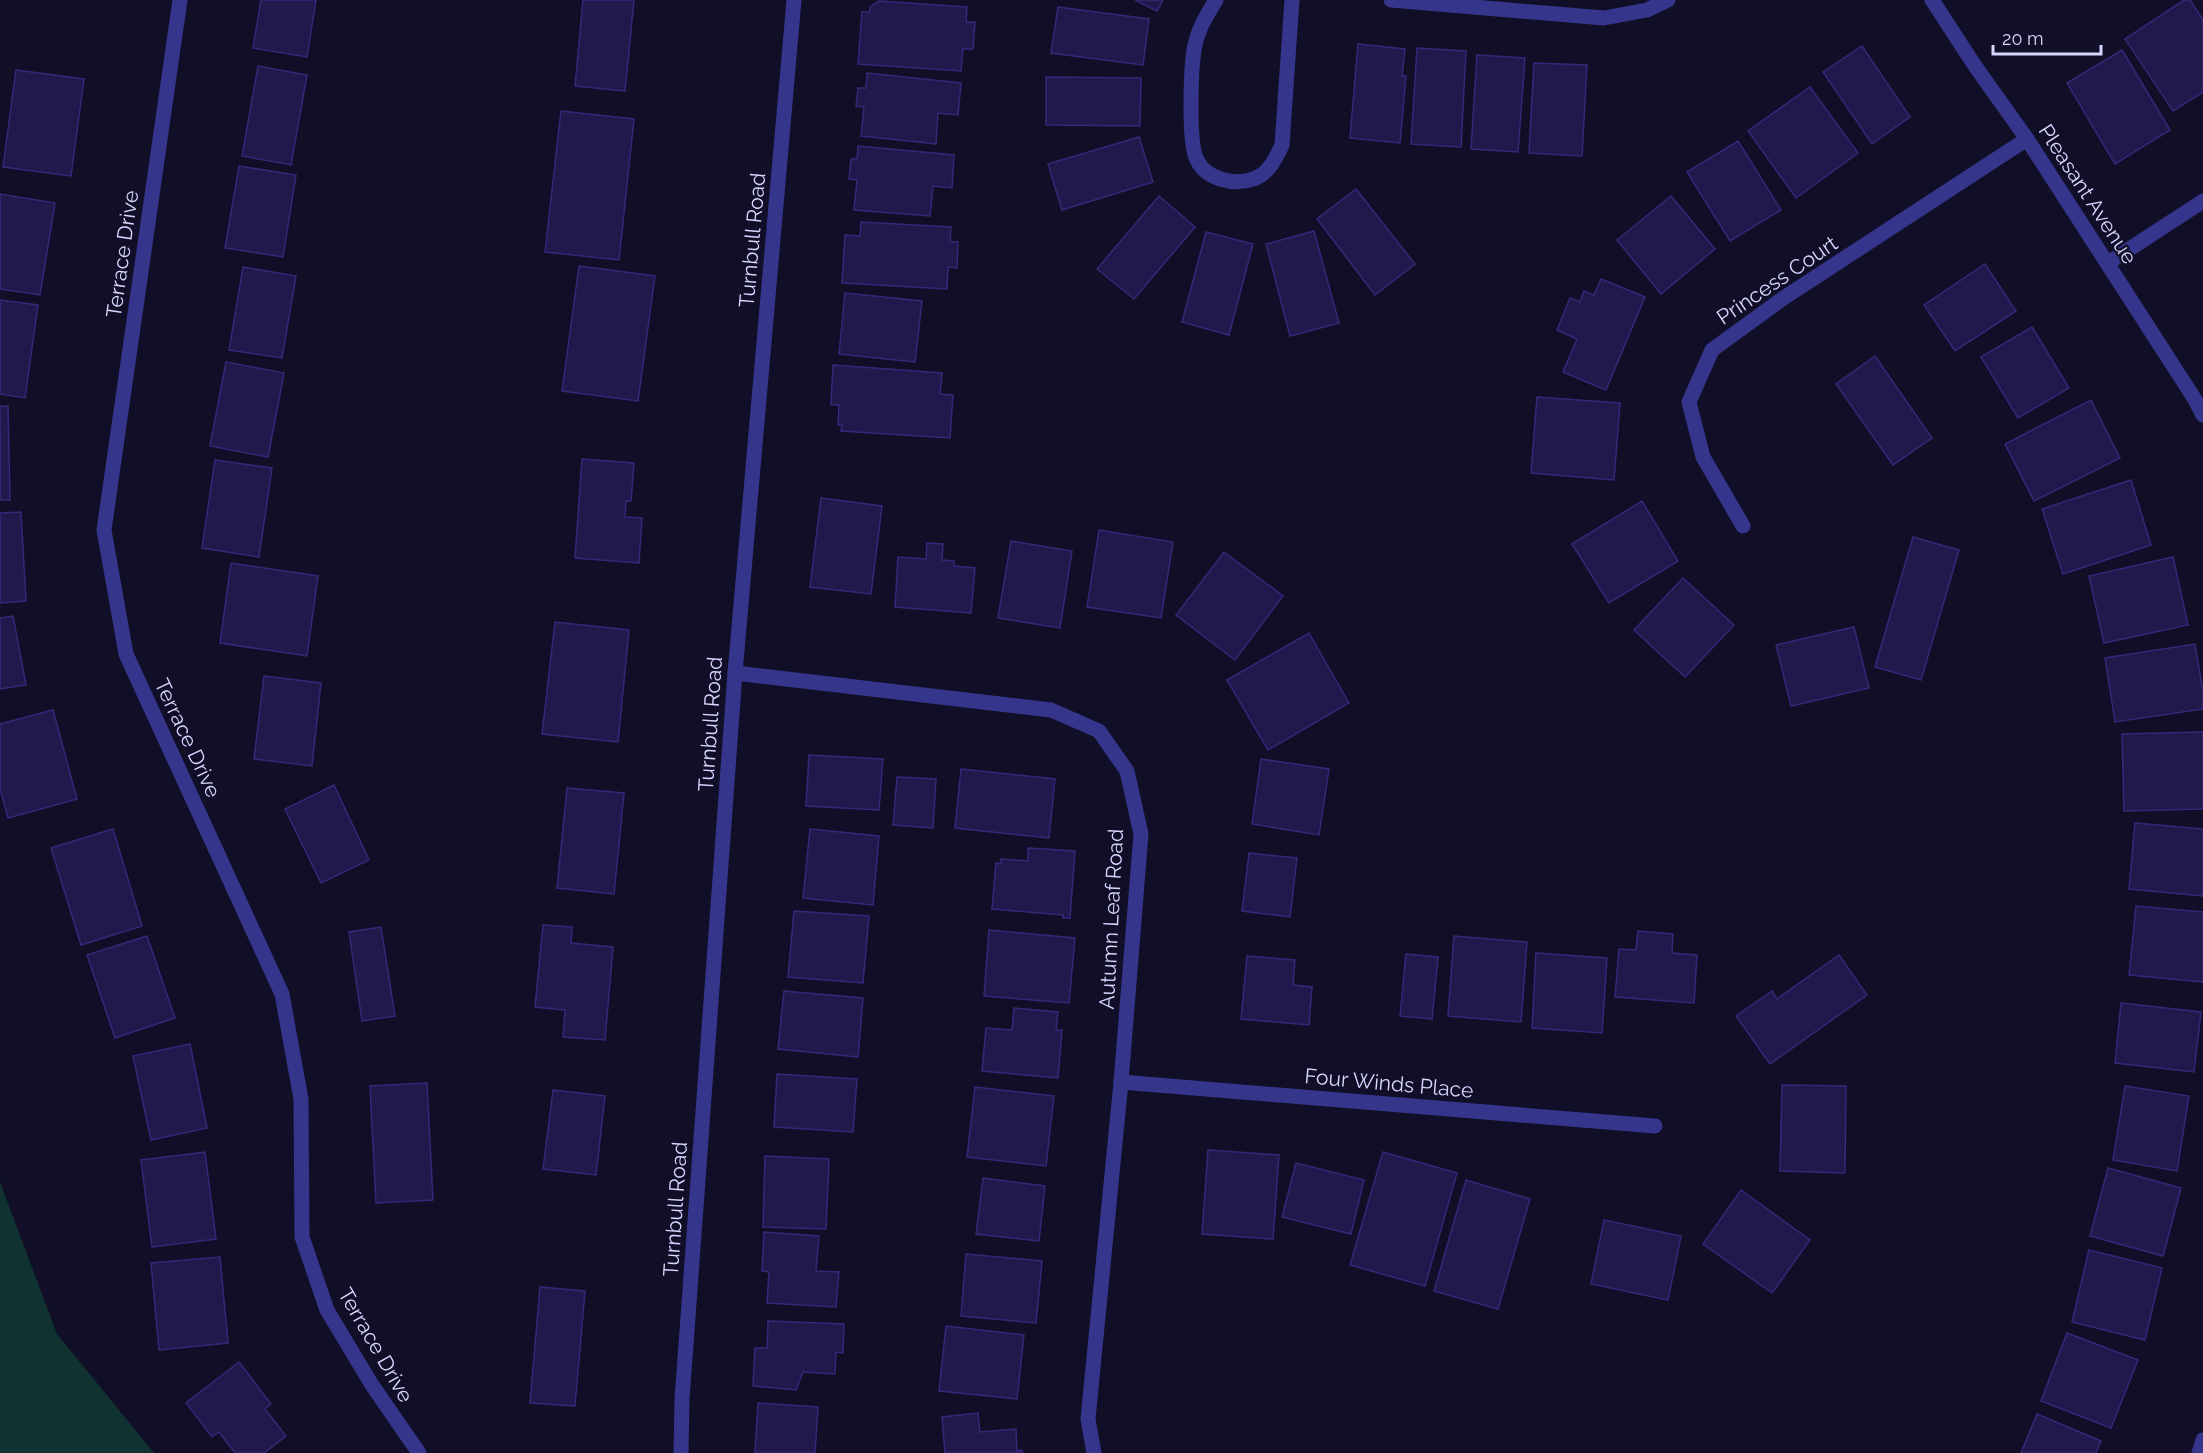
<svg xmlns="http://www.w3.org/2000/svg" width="2203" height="1453" viewBox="0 0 2203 1453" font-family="Raleway,sans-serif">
<rect width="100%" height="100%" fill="#110e28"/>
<polygon fill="#103331" points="0,1182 57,1334 154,1453 0,1453"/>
<g fill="#21184b" stroke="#352879" stroke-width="1.5">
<polygon points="261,0 316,0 307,57 253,48"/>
<polygon points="583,0 634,0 625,91 575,86"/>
<polygon points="1135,0 1163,0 1157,11"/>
<polygon points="2184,0 2190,0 2203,20 2203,92 2173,111 2125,39"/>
<polygon points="879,1 967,7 966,22 975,22 973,49 963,49 961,71 858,64 862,12 870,12 870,7"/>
<polygon points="1058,7 1149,19 1143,65 1051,53"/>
<polygon points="1358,44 1405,49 1402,76 1406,76 1400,143 1350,138"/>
<polygon points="1862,46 1910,117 1872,144 1823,72"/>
<polygon points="1417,48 1466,51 1461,147 1411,144"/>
<polygon points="2122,50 2170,130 2115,164 2067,83"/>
<polygon points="1477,55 1525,58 1518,152 1471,149"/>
<polygon points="1534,63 1587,65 1582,156 1529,153"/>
<polygon points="258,66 307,75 291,165 242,156"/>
<polygon points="16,70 84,79 71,176 3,167"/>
<polygon points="867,73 961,83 958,115 938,113 936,144 861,136 864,107 856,106 858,88 866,88"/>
<polygon points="1046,77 1141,78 1140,126 1046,125"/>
<polygon points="1810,87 1858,153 1796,198 1748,131"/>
<polygon points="561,111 634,119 619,260 545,252"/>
<polygon points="1139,137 1153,182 1062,210 1048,164"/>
<polygon points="1738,141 1781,210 1730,241 1687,172"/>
<polygon points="858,146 954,155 952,188 933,186 930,216 854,210 857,180 849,179 851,159 857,159"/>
<polygon points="239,166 296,175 283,257 225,248"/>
<polygon points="1356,189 1415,264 1375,295 1317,219"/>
<polygon points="0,194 55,203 40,295 0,289"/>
<polygon points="1159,196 1195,227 1134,299 1097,269"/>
<polygon points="1671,196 1715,249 1661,294 1617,240"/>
<polygon points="861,222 951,227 950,242 958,242 957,268 948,267 947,289 842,283 845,235 860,236"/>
<polygon points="1314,231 1339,323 1290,336 1266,244"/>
<polygon points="1206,232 1253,244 1229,335 1182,322"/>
<polygon points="1985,264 2016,311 1955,351 1924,305"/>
<polygon points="579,266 655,276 638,401 562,391"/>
<polygon points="243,267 296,276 282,358 229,350"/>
<polygon points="1601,279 1645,297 1606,390 1563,372 1577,339 1557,330 1570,298 1580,302 1584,291 1594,295"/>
<polygon points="845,293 922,301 915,362 839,354"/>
<polygon points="0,300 38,305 25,398 0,394"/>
<polygon points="2032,327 2069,388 2018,418 1981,357"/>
<polygon points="1875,356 1932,438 1893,465 1836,384"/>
<polygon points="226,362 284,373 268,457 210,446"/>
<polygon points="833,365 942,373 940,394 953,395 950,438 841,431 842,425 838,425 839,405 831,405"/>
<polygon points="1537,397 1620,403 1614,480 1531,473"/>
<polygon points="2091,400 2120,458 2034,501 2005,444"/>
<polygon points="0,406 8,406 10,500 0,500"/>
<polygon points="582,459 634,463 631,501 626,501 625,517 642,518 639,563 575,558"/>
<polygon points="215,460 272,468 259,557 202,548"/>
<polygon points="2131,480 2151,545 2063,574 2042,509"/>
<polygon points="821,498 882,506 871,594 810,587"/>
<polygon points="1642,501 1678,561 1609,603 1572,544"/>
<polygon points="21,512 26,601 0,603 0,513"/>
<polygon points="1099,530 1173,542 1161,618 1087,607"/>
<polygon points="1913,537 1959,550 1921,680 1875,667"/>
<polygon points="1011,541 1072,551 1060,628 998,618"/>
<polygon points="927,543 943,544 942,560 954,561 954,566 975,568 971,613 895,607 898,557 926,559"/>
<polygon points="1224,552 1283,596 1235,660 1176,615"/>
<polygon points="2173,557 2188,625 2104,643 2089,576"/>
<polygon points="231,563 318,576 307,656 220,643"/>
<polygon points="1683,578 1734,625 1685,677 1634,630"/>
<polygon points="13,616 26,685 0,689 0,618"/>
<polygon points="555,622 629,630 618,742 542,734"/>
<polygon points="1854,627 1869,688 1791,706 1776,645"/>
<polygon points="1309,633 1349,703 1268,750 1227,680"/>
<polygon points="2195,644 2203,692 2203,709 2115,722 2105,658"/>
<polygon points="264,676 321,683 312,766 254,759"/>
<polygon points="53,710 77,799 8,818 0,789 0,724"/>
<polygon points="2203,732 2203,809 2124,811 2122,734"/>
<polygon points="809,755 883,759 879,810 806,806"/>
<polygon points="1261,759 1329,769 1319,835 1252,824"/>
<polygon points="961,769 1055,779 1049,838 955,828"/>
<polygon points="897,777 936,779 933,828 893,825"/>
<polygon points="334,785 369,860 321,883 285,809"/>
<polygon points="567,788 624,793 614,894 557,888"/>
<polygon points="2135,823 2203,829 2203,896 2129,889"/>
<polygon points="113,829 142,926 81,945 51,848"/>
<polygon points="810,829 879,836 873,905 803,898"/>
<polygon points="1028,848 1075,851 1070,918 1063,918 1063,915 992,909 996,863 1001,864 1001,859 1028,861"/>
<polygon points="1249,853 1297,858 1290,917 1242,911"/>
<polygon points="2136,906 2203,912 2203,982 2129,975"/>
<polygon points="794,911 869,916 863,983 788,977"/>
<polygon points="543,925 572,927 571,943 613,947 605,1040 563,1037 565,1010 535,1007"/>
<polygon points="381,927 395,1016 362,1021 349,932"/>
<polygon points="989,930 1075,938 1069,1003 984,996"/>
<polygon points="1638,931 1673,934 1672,953 1697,955 1694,1003 1615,997 1619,949 1636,950"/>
<polygon points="147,936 175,1018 115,1038 87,955"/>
<polygon points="1454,936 1527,942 1521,1022 1448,1016"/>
<polygon points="1536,953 1607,958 1602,1033 1532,1028"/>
<polygon points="1406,954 1438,957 1432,1019 1400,1016"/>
<polygon points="1839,955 1867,995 1770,1064 1736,1016 1772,991 1777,999"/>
<polygon points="1247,956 1295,960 1293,985 1312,987 1309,1025 1241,1019"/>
<polygon points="784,991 863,998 858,1057 778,1049"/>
<polygon points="2121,1003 2201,1012 2194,1072 2115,1063"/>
<polygon points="1014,1008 1058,1012 1056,1030 1062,1030 1058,1078 982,1071 986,1028 1012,1030"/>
<polygon points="190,1044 207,1128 151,1140 133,1056"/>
<polygon points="777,1074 857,1079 853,1132 774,1127"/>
<polygon points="427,1083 433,1200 376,1203 370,1086"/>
<polygon points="1782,1085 1846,1086 1845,1173 1780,1171"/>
<polygon points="2125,1086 2189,1096 2177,1171 2113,1160"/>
<polygon points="975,1087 1054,1096 1046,1166 967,1157"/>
<polygon points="553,1090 605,1096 596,1175 543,1169"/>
<polygon points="1208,1150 1279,1155 1273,1239 1202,1234"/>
<polygon points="205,1152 216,1239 152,1247 141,1160"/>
<polygon points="1383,1152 1457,1173 1425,1286 1350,1265"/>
<polygon points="765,1156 829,1159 826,1229 763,1227"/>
<polygon points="1296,1163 1364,1180 1351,1234 1282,1217"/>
<polygon points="2108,1168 2181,1188 2163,1256 2090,1236"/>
<polygon points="983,1178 1045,1186 1039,1241 976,1234"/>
<polygon points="1466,1180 1530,1199 1498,1309 1434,1291"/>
<polygon points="1741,1190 1810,1240 1772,1293 1703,1244"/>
<polygon points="1604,1220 1681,1236 1668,1300 1591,1284"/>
<polygon points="764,1232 819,1236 816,1271 839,1272 836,1307 767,1303 769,1272 762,1271"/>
<polygon points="2089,1250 2162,1268 2145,1340 2072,1322"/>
<polygon points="966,1254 1042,1261 1036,1323 961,1316"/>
<polygon points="220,1257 228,1343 159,1350 151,1263"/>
<polygon points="540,1287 585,1291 575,1406 530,1403"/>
<polygon points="768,1321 844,1324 843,1353 836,1352 835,1374 803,1372 796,1390 753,1386 755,1348 767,1348"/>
<polygon points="946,1326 1024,1335 1017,1399 939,1391"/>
<polygon points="2067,1333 2138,1360 2111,1428 2041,1401"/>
<polygon points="239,1362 271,1404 265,1409 286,1436 264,1453 235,1453 219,1432 212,1437 186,1403"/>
<polygon points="758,1403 818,1407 815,1453 755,1453"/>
<polygon points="978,1413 980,1432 1016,1429 1017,1451 1022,1450 1023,1453 945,1453 942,1417"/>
<polygon points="2037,1414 2101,1441 2096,1453 2021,1453"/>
</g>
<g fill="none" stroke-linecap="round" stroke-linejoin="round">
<g stroke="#35358b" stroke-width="15">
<polyline points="180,0 104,530 126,654 282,994 301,1099 302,1237 327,1310 372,1385 419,1453"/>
<path d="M1216 0C1206 16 1197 31 1194 50 1191 70 1188 144 1197 160 1206 179 1234 186 1253 179 1268 175 1276 158 1282 145L1292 0"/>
<polyline points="1391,0 1604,18 1647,10 1668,0"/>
<polyline points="1932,0 1975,66 2027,139 2194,398 2203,415"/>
<polyline points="2108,263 2203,201"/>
<polyline points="1743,526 1703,457 1689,402 1712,350 1782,299 2027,139"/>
<polyline points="735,673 1051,710 1099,731 1127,771 1141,834 1121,1082 1088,1419 1094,1453"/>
<polyline points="1121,1082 1655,1126"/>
<polyline points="681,1453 682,1399 735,673 794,0"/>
<polyline points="2199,1453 2203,1440"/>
</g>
</g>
<g text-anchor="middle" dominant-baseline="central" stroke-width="4.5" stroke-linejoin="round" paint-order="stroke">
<g font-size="21" fill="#d8d5ff" stroke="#110e28">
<text transform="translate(2088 194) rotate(57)">Pleasant Avenue</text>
<text transform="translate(752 240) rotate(-85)">Turnbull Road</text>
<text transform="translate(122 254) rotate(-82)">Terrace Drive</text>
<text transform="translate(1777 280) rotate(-34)">Princess Court</text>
<text transform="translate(710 724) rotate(-86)">Turnbull Road</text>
<text transform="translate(188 738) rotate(65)">Terrace Drive</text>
<text transform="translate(1111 919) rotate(-87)">Autumn Leaf Road</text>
<text transform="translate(1389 1083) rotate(5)">Four Winds Place</text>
<text transform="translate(675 1209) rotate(-86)">Turnbull Road</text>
<text transform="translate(376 1345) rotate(60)">Terrace Drive</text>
</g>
</g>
<path d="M1993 45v9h108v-9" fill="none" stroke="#d8d5ff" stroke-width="3"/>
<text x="2002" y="45" font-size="18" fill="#d8d5ff" stroke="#110e28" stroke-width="4.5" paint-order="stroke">20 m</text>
</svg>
